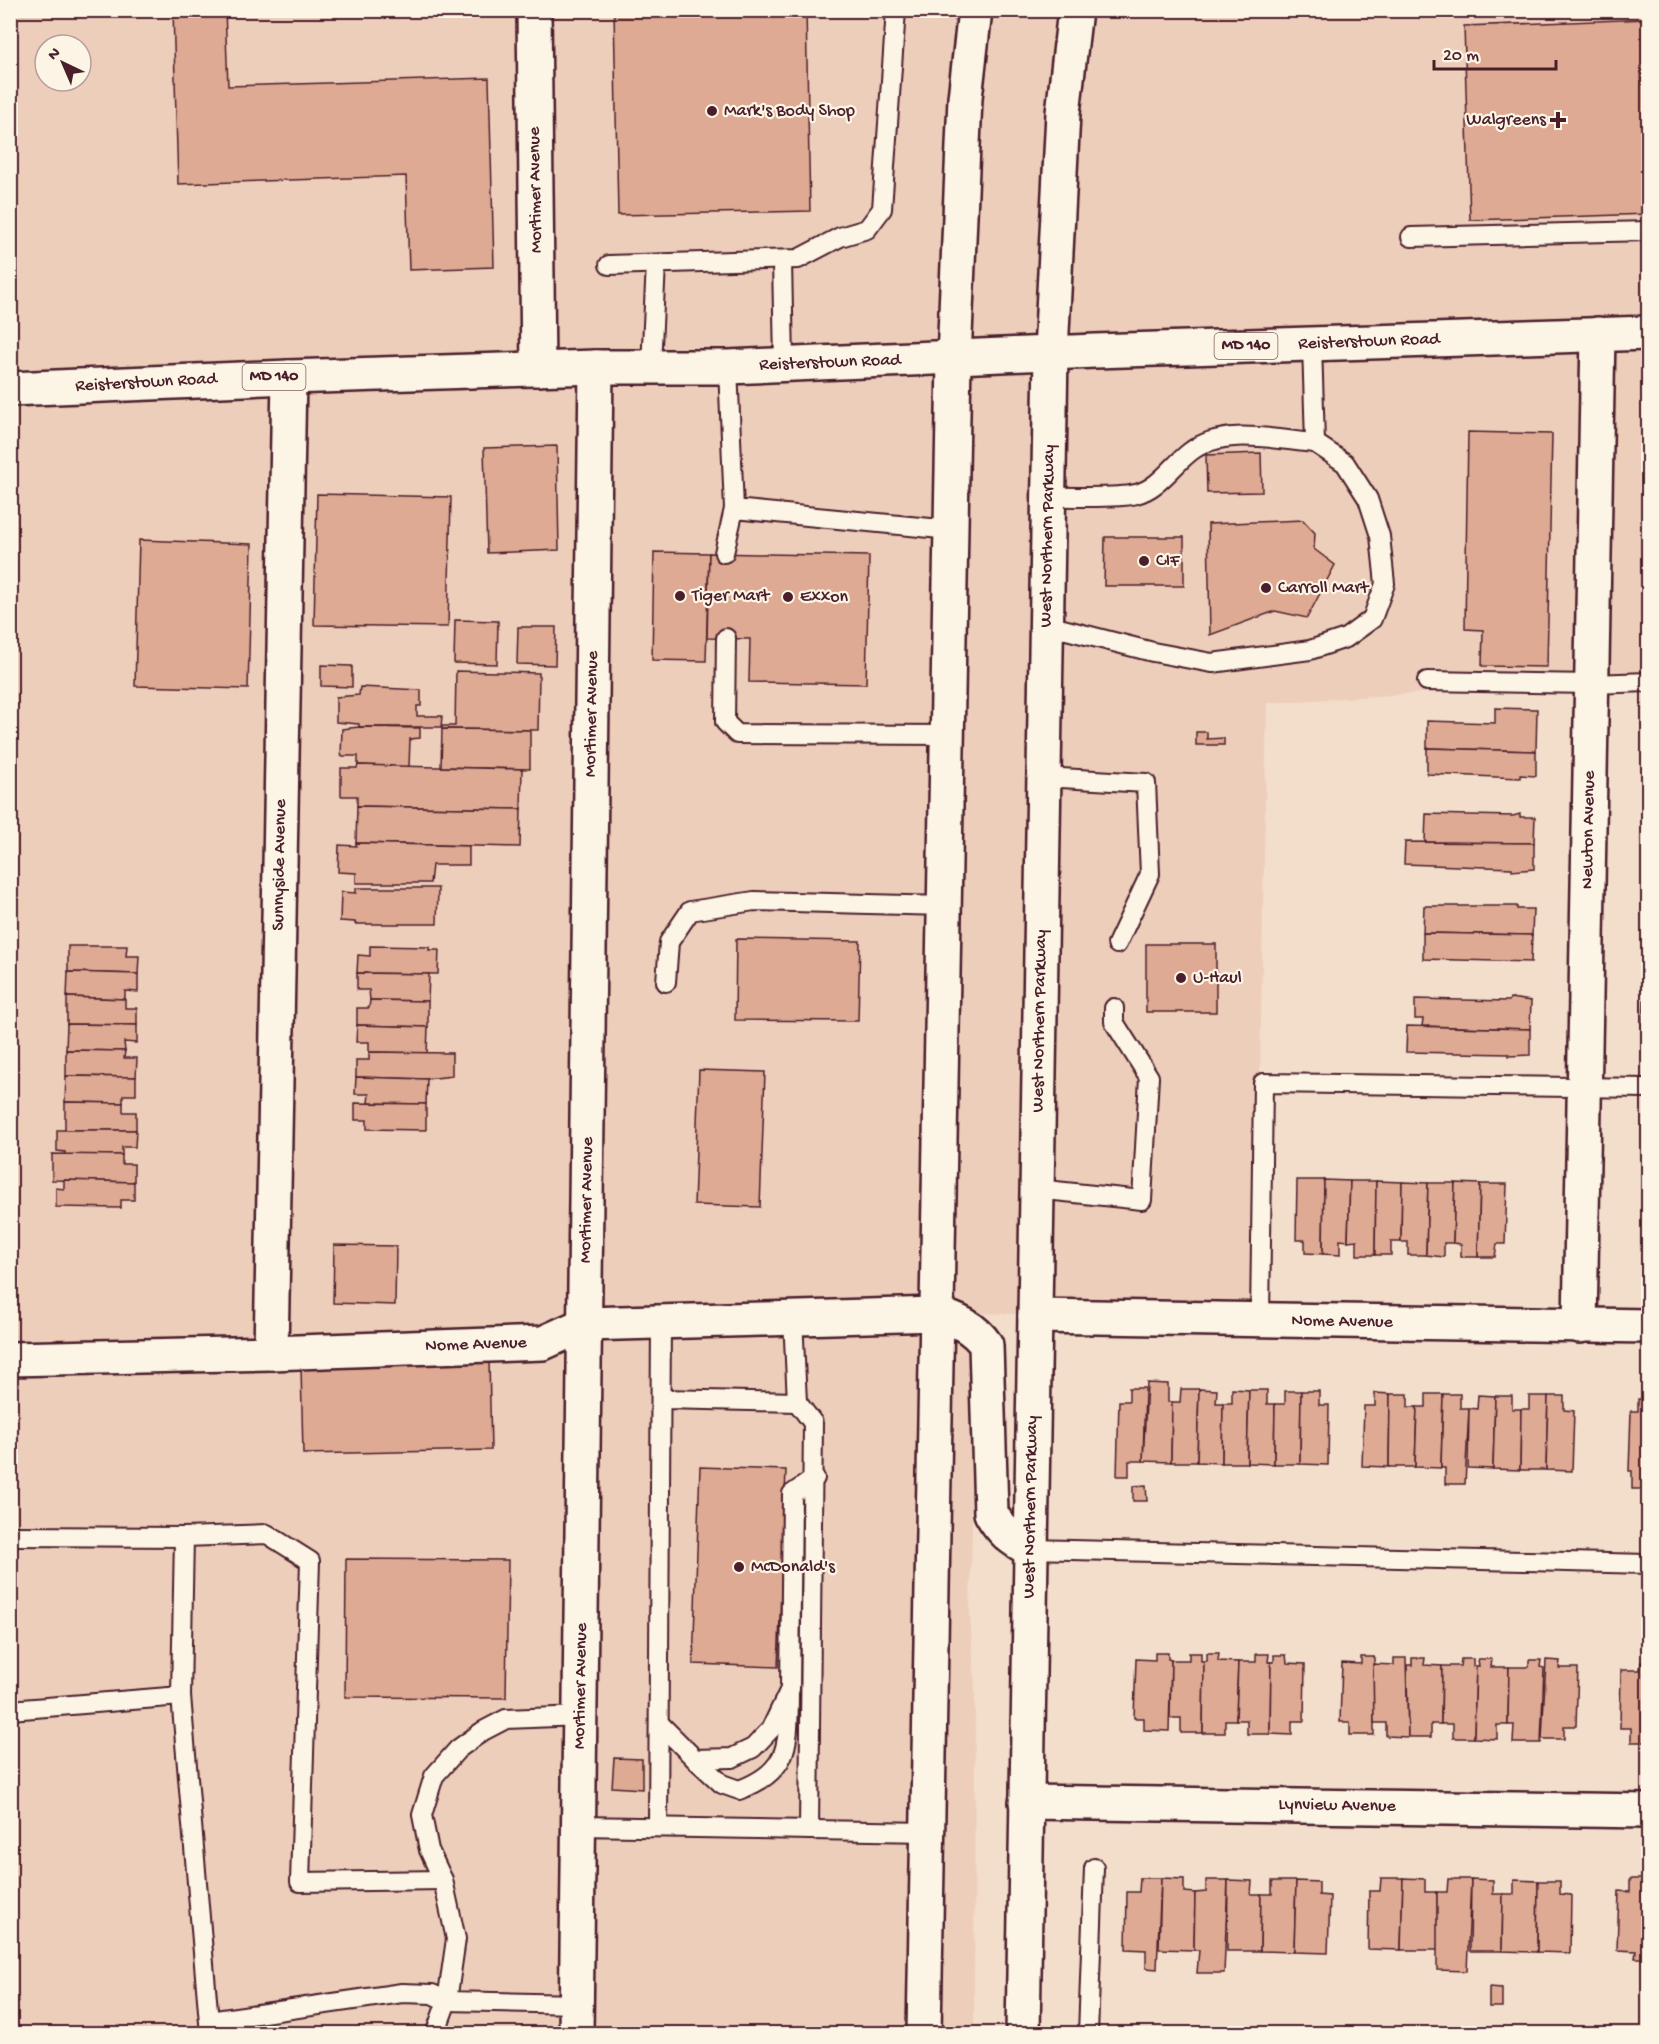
<svg xmlns="http://www.w3.org/2000/svg" width="1659" height="2044" viewBox="0 0 1659 2044" font-family="'Gochi Hand',sans-serif">
<rect width="100%" height="100%" fill="#f3decc"/>
<filter id="ink" filterUnits="userSpaceOnUse"><feTurbulence type="fractalNoise" baseFrequency=".0167" numOctaves="2"/><feDisplacementMap in="SourceGraphic" scale="12" xChannelSelector="R" yChannelSelector="G"/><feConvolveMatrix kernelMatrix="1 2 1 2 8 2 1 2 1" color-interpolation-filters="sRGB"/></filter>
<g filter="url(#ink)">
<path fill="#edcebb" fill-rule="evenodd" d="M11 11H1648V683L1547 685 1267 703 1260 1070 1268 1113 1263 1322 977 1313 970 1615 975 1688 974 2033 11 2034ZM45 45H81V81H45Z"/>
<g fill="#dfaa93" stroke="#4a1f2b" stroke-width="1.5">
<polygon points="173,10 225,10 228,86 489,78 494,267 409,270 406,176 178,184"/>
<polygon points="614,10 806,10 810,211 618,215"/>
<polygon points="1648,19 1648,214 1470,220 1464,26"/>
<polygon points="1468,432 1552,434 1547,667 1482,666 1483,630 1465,629"/>
<polygon points="557,446 559,550 487,553 484,448"/>
<polygon points="1261,453 1262,492 1207,493 1206,455"/>
<polygon points="317,494 451,497 448,627 314,625"/>
<polygon points="1303,520 1315,533 1314,549 1335,565 1307,618 1275,611 1210,635 1208,524"/>
<polygon points="1105,537 1184,537 1184,586 1104,586"/>
<polygon points="139,540 252,544 248,689 135,686"/>
<polygon points="654,552 709,553 706,661 652,660"/>
<polygon points="709,553 869,556 866,684 749,682 750,639 707,638"/>
<polygon points="455,620 498,621 497,664 454,663"/>
<polygon points="518,627 556,627 555,665 517,664"/>
<polygon points="321,665 352,666 352,687 321,686"/>
<polygon points="456,671 539,673 538,730 442,729 442,726 455,726"/>
<polygon points="360,687 421,690 421,706 417,706 417,716 442,716 441,727 359,727 359,724 336,722 336,697 359,695"/>
<polygon points="1495,708 1537,709 1536,751 1427,748 1427,721 1495,723"/>
<polygon points="359,727 420,728 420,738 410,739 409,767 358,765 358,756 341,756 342,729"/>
<polygon points="442,729 530,730 530,769 441,767"/>
<polygon points="1196,732 1207,732 1207,739 1224,738 1224,745 1196,745"/>
<polygon points="1427,748 1536,751 1536,776 1520,775 1520,778 1427,774"/>
<polygon points="358,765 522,769 521,809 357,806 357,796 341,796 341,768 357,768"/>
<polygon points="357,806 521,809 520,847 356,843"/>
<polygon points="1426,814 1513,816 1520,814 1520,817 1535,817 1534,843 1425,842"/>
<polygon points="1405,842 1534,843 1534,869 1512,871 1512,868 1404,864"/>
<polygon points="356,843 469,846 469,865 432,865 430,883 356,883 356,873 338,872 339,845 356,846"/>
<polygon points="356,888 438,888 437,924 355,924 355,922 340,921 341,892 356,893"/>
<polygon points="1424,906 1517,906 1517,909 1533,909 1532,935 1423,933"/>
<polygon points="1647,907 1648,907 1648,933 1646,933"/>
<polygon points="1423,933 1532,935 1531,962 1423,959"/>
<polygon points="1646,933 1648,933 1648,960 1645,960"/>
<polygon points="736,939 860,941 858,1021 735,1020"/>
<rect x="1146" y="944" width="70" height="68"/>
<polygon points="68,946 127,946 126,956 139,956 138,974 68,972"/>
<polygon points="370,946 429,947 429,950 439,950 438,974 357,973 358,955 370,956"/>
<polygon points="68,972 138,974 138,992 125,991 125,999 67,997"/>
<polygon points="357,973 429,974 428,1001 370,1000 369,990 357,990"/>
<polygon points="67,997 125,999 125,1008 137,1008 137,1025 67,1024"/>
<polygon points="1510,998 1531,1001 1530,1029 1422,1026 1423,1019 1415,1019 1415,999 1509,1001"/>
<polygon points="370,1000 428,1001 428,1027 357,1025 357,1008 369,1008"/>
<polygon points="1644,1000 1648,1000 1648,1026 1643,1026"/>
<polygon points="67,1024 137,1025 137,1043 124,1042 125,1051 66,1050"/>
<polygon points="357,1025 428,1027 427,1053 369,1052 369,1042 356,1042"/>
<polygon points="1407,1026 1530,1029 1530,1055 1509,1056 1509,1054 1406,1052"/>
<rect x="1643" y="1026" width="5" height="25"/>
<polygon points="66,1050 125,1051 124,1058 137,1058 136,1077 66,1076"/>
<polygon points="369,1052 452,1053 452,1076 427,1079 356,1077 356,1060 369,1060"/>
<polygon points="699,1070 765,1072 760,1207 694,1205"/>
<polygon points="66,1076 136,1077 136,1095 123,1095 123,1103 65,1102"/>
<polygon points="356,1077 427,1079 426,1104 368,1103 369,1094 355,1094"/>
<polygon points="65,1102 123,1103 123,1112 136,1112 136,1130 65,1130"/>
<polygon points="355,1103 426,1104 426,1130 367,1129 367,1120 355,1120"/>
<polygon points="57,1130 136,1130 135,1147 122,1147 122,1155 64,1155 65,1152 57,1151"/>
<polygon points="52,1154 122,1155 122,1164 134,1164 134,1182 52,1180"/>
<polygon points="64,1180 134,1182 134,1200 121,1200 121,1208 56,1207 56,1188 64,1189"/>
<polygon points="1297,1180 1324,1180 1323,1254 1305,1253 1305,1240 1296,1240"/>
<polygon points="1324,1180 1350,1181 1348,1241 1340,1240 1340,1255 1323,1254"/>
<polygon points="1350,1181 1376,1181 1375,1255 1357,1255 1357,1240 1348,1241"/>
<polygon points="1376,1181 1402,1182 1401,1242 1391,1242 1391,1255 1375,1255"/>
<polygon points="1402,1182 1428,1183 1426,1255 1408,1255 1408,1242 1401,1242"/>
<polygon points="1428,1183 1455,1183 1453,1243 1444,1243 1444,1257 1426,1255"/>
<polygon points="1455,1183 1480,1184 1478,1257 1461,1257 1461,1244 1453,1243"/>
<polygon points="1480,1184 1507,1184 1505,1244 1497,1244 1495,1257 1478,1257"/>
<polygon points="334,1245 396,1246 395,1305 333,1303"/>
<polygon points="489,1361 491,1450 303,1454 301,1367"/>
<polygon points="1147,1383 1168,1384 1168,1402 1172,1402 1171,1462 1143,1461"/>
<polygon points="1129,1388 1145,1388 1143,1461 1129,1461 1129,1476 1117,1476 1119,1401 1129,1401"/>
<polygon points="1181,1389 1199,1389 1197,1462 1171,1462 1172,1402 1180,1402"/>
<polygon points="1199,1389 1217,1390 1216,1403 1223,1403 1222,1463 1197,1462"/>
<polygon points="1232,1389 1249,1390 1247,1463 1222,1463 1223,1403 1232,1403"/>
<polygon points="1249,1390 1267,1390 1267,1404 1275,1404 1274,1464 1247,1463"/>
<polygon points="1285,1391 1301,1391 1300,1464 1274,1464 1275,1404 1285,1404"/>
<polygon points="1301,1391 1319,1391 1319,1405 1329,1405 1328,1465 1300,1464"/>
<polygon points="1375,1393 1390,1394 1389,1467 1362,1466 1364,1406 1375,1406"/>
<polygon points="1390,1394 1408,1394 1408,1407 1417,1407 1415,1467 1389,1467"/>
<polygon points="1426,1394 1443,1394 1441,1468 1415,1467 1417,1407 1426,1407"/>
<polygon points="1443,1394 1460,1394 1460,1408 1469,1408 1465,1484 1445,1484 1445,1468 1441,1468"/>
<polygon points="1478,1395 1495,1396 1493,1469 1468,1468 1469,1408 1477,1409"/>
<polygon points="1495,1396 1512,1396 1512,1409 1521,1409 1520,1470 1493,1469"/>
<polygon points="1529,1396 1548,1396 1546,1470 1520,1470 1521,1409 1529,1409"/>
<polygon points="1548,1396 1564,1396 1564,1410 1574,1411 1572,1471 1546,1470"/>
<polygon points="1638,1399 1648,1399 1646,1489 1632,1489 1632,1471 1629,1471 1631,1411 1638,1411"/>
<polygon points="700,1467 786,1470 778,1667 693,1664"/>
<polygon points="1146,1485 1147,1501 1133,1501 1133,1486"/>
<polygon points="346,1559 508,1560 506,1698 345,1697"/>
<polygon points="1155,1653 1168,1653 1168,1659 1171,1660 1169,1731 1144,1730 1144,1718 1134,1718 1136,1659 1155,1660"/>
<polygon points="1189,1653 1201,1653 1201,1661 1204,1661 1203,1733 1181,1733 1181,1718 1170,1718 1171,1660 1189,1660"/>
<polygon points="1207,1653 1219,1653 1218,1661 1238,1662 1236,1720 1225,1720 1225,1733 1203,1733 1204,1661 1207,1661"/>
<polygon points="1256,1654 1269,1654 1268,1662 1271,1662 1270,1734 1247,1734 1247,1720 1236,1720 1238,1662 1256,1662"/>
<polygon points="1274,1655 1286,1655 1287,1663 1305,1664 1304,1721 1292,1721 1292,1735 1270,1734 1271,1662 1274,1662"/>
<polygon points="1361,1657 1374,1657 1374,1735 1350,1735 1350,1722 1340,1722 1342,1663 1361,1664"/>
<polygon points="1394,1658 1406,1658 1408,1737 1386,1736 1386,1723 1374,1723 1373,1664 1394,1665"/>
<polygon points="1412,1658 1425,1658 1424,1665 1442,1666 1441,1724 1431,1724 1431,1737 1408,1737 1407,1665 1412,1665"/>
<polygon points="1461,1659 1473,1659 1473,1666 1476,1666 1474,1738 1453,1738 1453,1724 1441,1724 1442,1666 1460,1666"/>
<polygon points="1478,1659 1492,1659 1491,1667 1509,1667 1508,1725 1497,1725 1497,1739 1474,1738 1476,1666 1479,1666"/>
<polygon points="1529,1660 1541,1660 1540,1667 1544,1668 1541,1743 1513,1743 1514,1725 1508,1725 1509,1667 1529,1667"/>
<polygon points="1546,1660 1560,1661 1559,1668 1578,1668 1576,1726 1564,1726 1564,1739 1542,1739"/>
<polygon points="1641,1662 1648,1663 1648,1742 1631,1742 1631,1728 1620,1728 1621,1670 1640,1670"/>
<polygon points="614,1758 642,1759 642,1789 612,1787"/>
<polygon points="1140,1878 1161,1878 1157,1969 1146,1968 1146,1950 1126,1949 1127,1892 1139,1892"/>
<polygon points="1161,1878 1184,1879 1184,1892 1195,1893 1194,1950 1159,1949"/>
<polygon points="1381,1878 1403,1878 1401,1950 1368,1949 1369,1891 1380,1891"/>
<polygon points="1403,1878 1425,1879 1425,1892 1437,1892 1438,1950 1401,1950"/>
<polygon points="1448,1879 1471,1879 1467,1971 1437,1970 1437,1892 1447,1892"/>
<polygon points="1471,1879 1493,1880 1493,1894 1503,1894 1502,1951 1470,1951"/>
<polygon points="1630,1879 1648,1879 1648,1958 1635,1958 1636,1951 1617,1950 1619,1891 1630,1892"/>
<polygon points="1206,1880 1228,1880 1224,1973 1197,1973 1199,1950 1194,1950 1195,1893 1206,1892"/>
<polygon points="1228,1880 1252,1881 1251,1894 1261,1894 1260,1951 1227,1951"/>
<polygon points="1514,1880 1538,1881 1537,1952 1502,1951 1503,1894 1514,1894"/>
<polygon points="1272,1881 1296,1881 1294,1952 1260,1951 1261,1894 1272,1894"/>
<polygon points="1296,1881 1319,1882 1319,1895 1330,1896 1328,1953 1294,1952"/>
<polygon points="1538,1881 1560,1881 1560,1894 1571,1895 1570,1953 1537,1952"/>
<polygon points="1489,1987 1502,1988 1502,2007 1489,2007"/>
</g>
<g fill="none" stroke-linecap="round" stroke-linejoin="round">
<defs>
<g id="lane">
<polyline points="1411,237 1648,231"/>
<polyline points="782,260 784,363"/>
<polyline points="609,265 798,259 840,237 867,229 882,209 896,10"/>
<polyline points="651,366 656,264"/>
<polyline points="728,367 734,509 951,530"/>
<path d="M1049 497C1071 496 1117 499 1136 494 1158 489 1173 465 1190 452 1222 426 1277 440 1315 443"/>
<polyline points="724,553 734,509"/>
<polyline points="1047,625 1153,652 1212,663 1310,650 1346,638 1372,619 1385,584 1380,536 1368,499 1345,463 1315,443 1312,344"/>
<polyline points="726,638 725,722 737,734 948,735"/>
<polyline points="1427,681 1592,684 1648,682"/>
<polyline points="1044,777 1146,783 1150,874 1117,944"/>
<polyline points="666,982 669,942 690,911 754,901 944,906"/>
<polyline points="1036,1189 1142,1200 1149,1077 1114,1022 1114,1008"/>
<polyline points="793,1318 797,1402 813,1423 809,1830"/>
<polyline points="1260,1320 1263,1083 1648,1088"/>
<polyline points="663,1399 797,1402"/>
<polyline points="13,1536 184,1537"/>
<polyline points="1030,1549 1648,1564"/>
<polyline points="181,1696 184,1537 267,1534 310,1561 300,1882 443,1880"/>
<polyline points="10,1710 181,1696 210,2034"/>
<polyline points="659,1723 695,1759 732,1758 753,1748 771,1729 790,1689 792,1494 815,1478"/>
<path d="M695 1759 722 1784 739 1790C791 1771 788 1744 789 1695"/>
<polyline points="579,1826 928,1832"/>
<polyline points="658,1827 661,1322"/>
<polyline points="577,2004 447,2001 456,1939 443,1880 429,1850 422,1815 434,1776 458,1749 483,1731 506,1719 581,1716"/>
<polyline points="209,2021 402,1993 432,1994 447,2001 435,2034"/>
<polyline points="1088,2034 1094,1868"/>
</g>
<g id="street">
<polyline points="534,10 538,369"/>
<polyline points="1035,1316 1648,1326"/>
<polyline points="1580,1326 1598,334"/>
<polyline points="271,1353 289,377"/>
<polyline points="10,1359 271,1353 543,1343 585,1324 937,1314"/>
<polyline points="1026,1802 1648,1811"/>
<polyline points="576,2034 596,367"/>
</g>
<g id="primary">
<polyline points="10,389 289,377 596,367 728,367 1095,351 1648,333"/>
<path d="M937 1314C957 1320 974 1327 986 1345L991 1513C1001 1531 1012 1540 1030 1549"/>
<polyline points="924,2034 954,359 965,98 975,10"/>
<polyline points="1023,2034 1051,352 1063,113 1075,10"/>
</g>
</defs>
<use href="#lane" stroke="#4a1f2b" stroke-width="22"/>
<use href="#street" stroke="#4a1f2b" stroke-width="38"/>
<use href="#primary" stroke="#4a1f2b" stroke-width="38"/>
<use href="#lane" stroke="#fcf5e5" stroke-width="18"/>
<use href="#street" stroke="#fcf5e5" stroke-width="33"/>
<use href="#primary" stroke="#fcf5e5" stroke-width="33"/>
</g>
</g>
<g fill="#4a1f2b" stroke="#fcf5e5" stroke-width="2">
<circle cx="712" cy="111" r="6"/>
<path d="M1555 111h6v6h6v6h-6v6h-6v-6h-6v-6h6z"/>
<circle cx="1144" cy="561" r="6"/>
<circle cx="1266" cy="588" r="6"/>
<circle cx="680" cy="596" r="6"/>
<circle cx="788" cy="597" r="6"/>
<circle cx="1181" cy="978" r="6"/>
<circle cx="739" cy="1567" r="6"/>
</g>
<g text-anchor="middle" dominant-baseline="central" stroke-width="4.5" stroke-linejoin="round" paint-order="stroke">
<g fill="#fcf5e5" stroke="#7f5f63" stroke-width="1.5">
<rect x="1214.5" y="333" width="63" height="26" rx="4.5"/>
<rect x="242.5" y="364" width="63" height="26" rx="4.5"/>
</g>
<g font-size="16" font-weight="bold" fill="#4a1f2b">
<text x="1246" y="346">MD 140</text>
<text x="274" y="377">MD 140</text>
</g>
<g font-size="18" fill="#4a1f2b" stroke="#fcf5e5" text-anchor="start">
<text x="724" y="111">Mark's Body Shop</text>
<text x="1546" y="120" text-anchor="end">Walgreens</text>
<text x="1156" y="561">CIF</text>
<text x="1278" y="588">Carroll Mart</text>
<text x="692" y="596">Tiger Mart</text>
<text x="800" y="597">Exxon</text>
<text x="1193" y="978">U-Haul</text>
<text x="751" y="1567">McDonald's</text>
</g>
<g font-size="18" fill="#4a1f2b" stroke="#fcf5e5">
<text transform="translate(536 190) rotate(-91)">Mortimer Avenue</text>
<text transform="translate(1369 342) rotate(-2)">Reisterstown Road</text>
<text transform="translate(830 363) rotate(-2)">Reisterstown Road</text>
<text transform="translate(146 383) rotate(-3)">Reisterstown Road</text>
<text transform="translate(1048 536) rotate(-89)">West Northern Parkway</text>
<text transform="translate(592 714) rotate(-89)">Mortimer Avenue</text>
<text transform="translate(1589 830) rotate(-89)">Newton Avenue</text>
<text transform="translate(280 865) rotate(-89)">Sunnyside Avenue</text>
<text transform="translate(1040 1021) rotate(-89)">West Northern Parkway</text>
<text transform="translate(587 1200) rotate(-89)">Mortimer Avenue</text>
<text transform="translate(1342 1322) rotate(1)">Nome Avenue</text>
<text transform="translate(476 1345) rotate(-2)">Nome Avenue</text>
<text transform="translate(1031 1507) rotate(-89)">West Northern Parkway</text>
<text transform="translate(581 1686) rotate(-89)">Mortimer Avenue</text>
<text transform="translate(1337 1806) rotate(1)">Lynview Avenue</text>
</g>
</g>
<rect width="1659" height="2044" fill="none" stroke="#fcf5e5" stroke-width="36"/>
<rect x="18" y="18" width="1623" height="2008" fill="none" stroke="#4a1f2b" stroke-width="2" filter="url(#ink)"/>
<g transform="translate(63 63) rotate(316)"><circle r="28" fill="#fcf5e5" stroke="#b59f9b" stroke-width="1.5"/>
<path d="M0-4.5L10 22L0 15L-10 22Z" fill="#4a1f2b"/>
<text y="-9" font-size="16" font-weight="bold" text-anchor="middle" fill="#4a1f2b">N</text>
</g>
<path d="M1434 60v9h122v-9" fill="none" stroke="#4a1f2b" stroke-width="3"/>
<text x="1443" y="60" font-size="18" fill="#4a1f2b" stroke="#fcf5e5" stroke-width="4.5" paint-order="stroke">20 m</text>
</svg>
